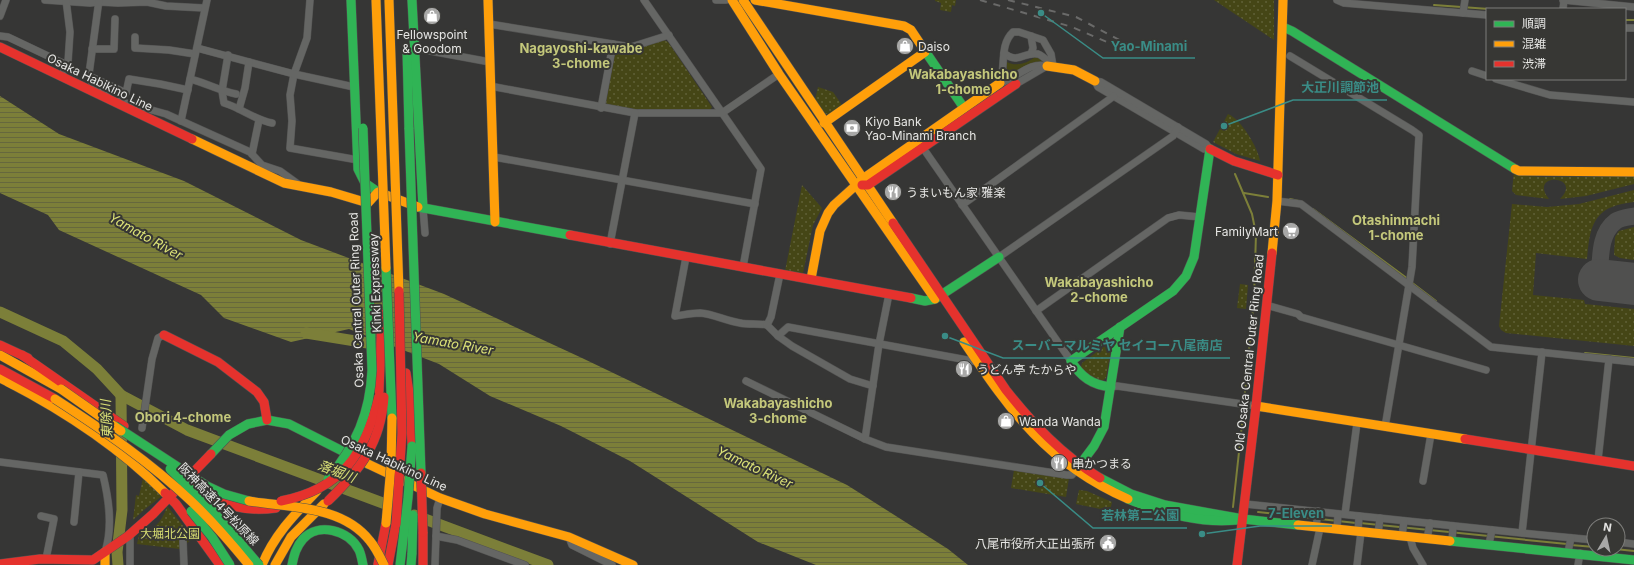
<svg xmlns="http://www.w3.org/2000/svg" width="1634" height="565" viewBox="0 0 1634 565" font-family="Inter,'Noto Sans JP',sans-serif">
<defs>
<pattern id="grass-dots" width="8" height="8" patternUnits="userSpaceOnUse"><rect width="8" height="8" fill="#454616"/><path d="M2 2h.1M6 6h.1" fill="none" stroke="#606138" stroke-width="1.8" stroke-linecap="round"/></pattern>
<pattern id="water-rules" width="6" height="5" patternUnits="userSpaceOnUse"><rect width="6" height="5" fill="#7c7f39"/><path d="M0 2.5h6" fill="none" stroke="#66683d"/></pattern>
</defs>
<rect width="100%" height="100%" fill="#363635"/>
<g fill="url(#grass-dots)">
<polygon points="935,0 956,0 955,6 952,5 951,12 940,10 941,3 935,1"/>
<polygon points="1214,0 1274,0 1274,40"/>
<polygon points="664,40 668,42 712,107 710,110 637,110 607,105 606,102 616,47 631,50"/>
<polygon points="818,87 833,92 842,105 829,115 824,113 815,100"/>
<path d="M1228 114C1241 119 1258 148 1260 161L1236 154 1213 142Z"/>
<path d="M1514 171 1525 176 1543 177 1634 176V184L1586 196 1560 199C1584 175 1527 172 1549 199L1516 195 1512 191Z"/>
<polygon points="802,185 822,208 813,225 803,273 785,271"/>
<path d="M1634 190V202C1627 203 1619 204 1612 207 1590 215 1589 239 1587 259L1536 253 1533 295 1584 300 1585 304 1634 309V346L1506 333 1501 330 1499 326 1512 204 1547 207 1579 204Z"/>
<polygon points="1634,227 1634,260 1620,258 1614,255 1615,237 1619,231"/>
<polygon points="1240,284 1248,285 1246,309 1237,308"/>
<polygon points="1106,345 1111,349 1106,378 1102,381 1092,378 1081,367 1082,363"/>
<polygon points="1014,470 1069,478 1066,497 1011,488"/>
<polygon points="143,478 162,496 145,509 133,520 136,495 139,496"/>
<polygon points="1079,490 1087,491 1112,502 1110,511 1076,504"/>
<path d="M167 506 193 538 180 549 137 544 139 535C153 531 163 521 167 506Z"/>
</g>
<path fill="#454616" d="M1035 57H1039L1044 62 1008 77 1007 75V62C1016 67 1028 63 1035 57Z"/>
<polygon fill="url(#water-rules)" points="0,96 59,134 184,181 301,240 444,294 582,358 847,485 948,549 968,565 816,565 758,542 630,461 561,426 490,396 439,364 349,329 291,342 224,318 201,295 59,230 48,215 0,193"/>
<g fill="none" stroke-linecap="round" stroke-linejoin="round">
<g stroke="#7c7f39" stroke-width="2">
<polyline points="1434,5 1489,9"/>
<polyline points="1625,20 1634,20"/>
<polyline points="1235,174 1252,214 1256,234 1254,298 1244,402"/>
<polyline points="1244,193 1268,197"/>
<polyline points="1290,199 1303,202"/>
<polyline points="1313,209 1408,279"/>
<polyline points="1411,282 1436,301"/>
<polyline points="1585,353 1634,358"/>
<polyline points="1233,507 1244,406"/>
<polyline points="1258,512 1288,515"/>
<polyline points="1293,516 1356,523"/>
<polyline points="1360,523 1567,544"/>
<polyline points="1571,545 1594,547"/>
<polyline points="1615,549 1634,551"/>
</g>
<g stroke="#7c7f39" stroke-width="11">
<polyline points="0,312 63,341 97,369 121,395 187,430 396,508"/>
<polyline points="306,333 380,345"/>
<polyline points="414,515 548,565"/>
<polyline points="118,565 117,552 122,510 121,395"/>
</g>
<path stroke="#50504f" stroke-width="17" d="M1600 278 1599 280C1601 261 1598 234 1616 221 1620 218 1629 217 1634 216"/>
<polyline stroke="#50504f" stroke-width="42" points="1599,280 1634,284"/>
<defs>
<g id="street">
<polyline points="45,0 90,3 99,2 118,3 147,2 166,6 204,8"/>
<path d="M99 0 89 74C91 86 97 89 107 94"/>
<polyline points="310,0 307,38 294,74 290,95 292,121 290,148 358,160"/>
<polyline points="644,0 761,169 743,267"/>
<polyline points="716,0 726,0"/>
<polyline points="1337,0 1344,3 1487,15"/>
<polyline points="1563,0 1634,7"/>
<polyline points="1563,9 1564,0"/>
<polyline points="1463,13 1465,0"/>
<polyline points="0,16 6,0"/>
<polyline points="489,24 631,47 669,35"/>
<polyline points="1625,28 1634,28"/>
<polyline points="0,36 8,37 67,65"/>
<polyline points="1031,36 1033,48 1031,54"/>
<polyline points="135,37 135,48 169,50 195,54"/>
<polyline points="197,48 294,74 354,87"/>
<polyline points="414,48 490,62"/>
<polyline points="92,49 114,49 115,19"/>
<path d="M1004 53C1018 65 1025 51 1038 54 1044 56 1048 62 1053 66"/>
<path d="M228 55 222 91 224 103C241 108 255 120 272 123"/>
<polyline points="1290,56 1412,130 1419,135 1412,267 1385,427"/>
<polyline points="1472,71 1487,76"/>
<polyline points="89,76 126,93 129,79 160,84 188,90"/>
<polyline points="61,77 68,62 70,32 66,0"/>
<path d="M190 79C206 83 220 91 236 94"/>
<polyline points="1496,79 1550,95 1634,102"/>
<polyline points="1095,81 1098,87 1204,149 1210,149"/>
<polyline points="1095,81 1101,82 1206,144 1210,149"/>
<path d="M1000 83C1006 67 999 45 1013 32H1019L1043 40 1051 54 1053 66"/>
<path d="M1000 83C1016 79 1029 61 1047 66"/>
<polyline points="1016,84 1045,67"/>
<polyline points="490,86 635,113 722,113 779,74"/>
<polyline points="119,101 166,114 250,152 262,165 280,171 298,184 298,186"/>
<polyline points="601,108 613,44"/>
<polyline points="239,109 245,88 249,62"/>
<polyline points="181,121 207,0"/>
<polyline points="923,148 1071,361"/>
<polyline points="252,154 259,120"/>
<polyline points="494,157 755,204"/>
<polyline points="1277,201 1301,204 1491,347 1634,362"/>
<polyline points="962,205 1114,96"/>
<polyline points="423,208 425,233"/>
<polyline points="610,244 635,113"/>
<path d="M686 257 675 316C683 315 692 313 700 313 714 314 726 321 740 323 749 325 758 323 767 325L771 317 780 274"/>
<polyline points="999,257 1173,136 1178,127"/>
<polyline points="1266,305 1298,314 1301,317 1486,370"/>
<polyline points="1036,311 1168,218 1179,215 1200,217"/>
<polyline points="767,325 778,336 792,346 850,379 873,386"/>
<polyline points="778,336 788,327 978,362"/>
<polyline points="1542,352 1522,533 1594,540"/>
<polyline points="746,381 865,439 886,447 1067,475 1072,475 1075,471"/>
<polyline points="1111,387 1117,386 1256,406"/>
<polyline points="142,428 152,359 158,338 164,335"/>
<polyline points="865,439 879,344 889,294"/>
<polyline points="1598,460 1609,359"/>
<path d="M0 462 103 475C109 500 113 527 105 552"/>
<polyline points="1423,481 1431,434"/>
<polyline points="1245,504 1522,533"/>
<polyline points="1345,514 1357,423"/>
<polyline points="41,516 54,519 46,559"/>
<polyline points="74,522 79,472"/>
<polyline points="1290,524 1292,509"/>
<polyline points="1316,527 1318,511"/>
<polyline points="1337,529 1338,514"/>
<polyline points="1358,532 1359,516"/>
<polyline points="1378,534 1380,518"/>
<polyline points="436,536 457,540 525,565"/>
<polyline points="1402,536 1404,521"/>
<polyline points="569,537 572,545 612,565"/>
<polyline points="1410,537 1413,548 1423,565"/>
<polyline points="1427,539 1430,523"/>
<polyline points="183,541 184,565"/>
<polyline points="1452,541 1453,526"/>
<polyline points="1618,542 1634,544"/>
<polyline points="1489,544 1492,530"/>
<polyline points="1568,552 1571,538"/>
<polyline points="130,565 130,534"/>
<polyline points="435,565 437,508 440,498"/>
<polyline points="1312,565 1320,528"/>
<polyline points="1357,565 1361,532"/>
<polyline points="1578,565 1580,553"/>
</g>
<g id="fast">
<polyline points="351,0 358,169 365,183 378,192"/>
<polyline points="412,0 423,208"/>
<polyline points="1283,27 1292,31 1515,169"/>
<polyline points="923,48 964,108"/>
<polyline points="407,51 409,129"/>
<polyline points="418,207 570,235"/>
<polyline points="911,298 925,301 935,299 999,257"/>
<path d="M1111 387C1092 385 1081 377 1071 361L1173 291 1186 276 1194 257 1210 149"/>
<polyline points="211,454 229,435 248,424 267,420 289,424 368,464"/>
<polyline points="1076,470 1094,446 1104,427 1120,327"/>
<polyline points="1100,478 1131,494 1165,505 1243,519 1298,525"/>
<path d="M1128 499C1162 513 1200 524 1237 520"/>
<polyline points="1450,541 1634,560"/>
<path d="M292 565C294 555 296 547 303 539 318 522 349 530 359 550 361 554 362 560 363 565"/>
<polyline points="411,565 412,553"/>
</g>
<g id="slow">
<polyline points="488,0 495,222"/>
<polyline points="732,0 779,74 935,299"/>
<polyline points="743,0 893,223"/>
<polyline points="755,0 904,26 911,30 923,48"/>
<polyline points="1047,66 1074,70 1095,81"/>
<polyline points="824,123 925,52"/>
<polyline points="192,139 284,183 331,192 368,203 378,192 418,207"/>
<polyline points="1515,169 1519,171 1634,172"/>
<polyline points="1272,253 1277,201 1283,0"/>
<polyline points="811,279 820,231 828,213 834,205 864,178 1000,83"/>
<path d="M964 342C1011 412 1048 464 1128 499"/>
<polyline points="0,355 61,389"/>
<polyline points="0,378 14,385"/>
<path d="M8 382C66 412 119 447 165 493"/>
<polyline points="1256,406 1465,439"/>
<polyline points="368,464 440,498 485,514 569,537 633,565"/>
<polyline points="1298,525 1450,541"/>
<polyline points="105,552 105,565"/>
<path d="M262 565C274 535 295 514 317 491"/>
<polyline points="275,565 291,537 324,504"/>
</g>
<g id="jam">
<polyline points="0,47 192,139"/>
<polyline points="1210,149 1234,161 1278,175"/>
<polyline points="862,185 868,185 1016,84"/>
<path d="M893 223 1006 390C1033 424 1062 455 1100 478"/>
<polyline points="570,235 911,298"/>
<polyline points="164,335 218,362 257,392 264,402 267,420"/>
<polyline points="0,345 28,358"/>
<polyline points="22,355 124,426"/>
<polyline points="0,369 55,399"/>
<polyline points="406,373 410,399 412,446"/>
<polyline points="379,391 382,314"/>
<polyline points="1465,439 1634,466"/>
<path d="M195 487C220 506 245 512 276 508"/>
<polyline points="165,493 176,504 220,565"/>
<polyline points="423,532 423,565"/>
<polyline points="0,564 40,559 93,560 128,536 153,514 211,454"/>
<polyline points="378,564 386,523"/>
<polyline points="388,565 396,524"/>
<polyline points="1237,565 1256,406 1272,253"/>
</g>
</defs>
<use href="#street" stroke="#525251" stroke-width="8"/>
<use href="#fast" stroke="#525251" stroke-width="10"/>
<use href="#slow" stroke="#525251" stroke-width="10"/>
<use href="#jam" stroke="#525251" stroke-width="10"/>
<use href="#street" stroke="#656664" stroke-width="7"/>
<use href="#fast" stroke="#30b455" stroke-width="9"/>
<use href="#slow" stroke="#ff9f0a" stroke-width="9"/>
<use href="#jam" stroke="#e5322d" stroke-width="9"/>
<g stroke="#6a6a69" stroke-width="2" stroke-dasharray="7 7" stroke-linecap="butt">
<polyline points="980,0 1072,27 1123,49"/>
<polyline points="1008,0 1076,17 1127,44"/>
</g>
<defs>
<g id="fast-bridge">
<polyline points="409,129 421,473"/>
<polyline points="386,268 392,418"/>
<polyline points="115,426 207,486 224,494 249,501"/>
<polyline points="170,469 212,510 259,565"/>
<path d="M328 479C356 445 370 414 372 370L363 128"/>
<polyline points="191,511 212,537 230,565"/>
<polyline points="412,553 413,515"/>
<polyline points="400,565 408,498 412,446"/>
</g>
<g id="slow-bridge">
<polyline points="376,0 386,268"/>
<polyline points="389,0 399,291"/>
<polyline points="61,389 121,431"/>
<path d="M55 399C103 430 150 462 192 502 212 521 231 543 249 565"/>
<path d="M249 501C290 508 342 505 370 541 376 548 380 557 384 565"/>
<polyline points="386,523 391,466 392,418"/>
</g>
<g id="jam-bridge">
<polyline points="421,473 423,532"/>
<path d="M281 501C342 489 365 454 379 396"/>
<path d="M328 501C360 470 381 443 384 397"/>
<polyline points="396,524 402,433 399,291"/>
</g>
</defs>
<use href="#fast-bridge" stroke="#525251" stroke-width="10" stroke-linecap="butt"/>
<use href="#slow-bridge" stroke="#525251" stroke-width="10" stroke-linecap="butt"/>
<use href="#jam-bridge" stroke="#525251" stroke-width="10" stroke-linecap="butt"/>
<use href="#fast-bridge" stroke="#30b455" stroke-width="9"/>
<use href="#slow-bridge" stroke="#ff9f0a" stroke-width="9"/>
<use href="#jam-bridge" stroke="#e5322d" stroke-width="9"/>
</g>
<defs>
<symbol id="shop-disc" viewBox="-11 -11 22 22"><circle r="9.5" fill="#a8a8a7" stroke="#373734"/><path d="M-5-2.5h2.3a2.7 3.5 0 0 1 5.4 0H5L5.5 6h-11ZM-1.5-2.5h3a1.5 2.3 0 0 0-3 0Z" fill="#fff"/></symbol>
<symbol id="bank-disc" viewBox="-11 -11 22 22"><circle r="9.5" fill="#a8a8a7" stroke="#373734"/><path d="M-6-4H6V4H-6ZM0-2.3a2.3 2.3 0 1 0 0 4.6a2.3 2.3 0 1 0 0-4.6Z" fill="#fff"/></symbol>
<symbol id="restaurant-disc" viewBox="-11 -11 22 22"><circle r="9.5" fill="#a8a8a7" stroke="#373734"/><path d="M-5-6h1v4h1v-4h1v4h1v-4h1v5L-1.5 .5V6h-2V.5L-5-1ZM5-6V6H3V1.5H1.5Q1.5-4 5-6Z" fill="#fff"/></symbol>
<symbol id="supermarket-disc" viewBox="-11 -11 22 22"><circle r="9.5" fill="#a8a8a7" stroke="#373734"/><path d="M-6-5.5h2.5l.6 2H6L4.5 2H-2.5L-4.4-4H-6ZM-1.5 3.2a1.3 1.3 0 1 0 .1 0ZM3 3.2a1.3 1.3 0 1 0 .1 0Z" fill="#fff"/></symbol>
<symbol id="civic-disc" viewBox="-11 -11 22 22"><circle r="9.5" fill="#a8a8a7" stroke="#373734"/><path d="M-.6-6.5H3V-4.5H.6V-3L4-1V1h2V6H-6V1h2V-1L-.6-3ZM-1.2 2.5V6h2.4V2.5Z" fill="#fff"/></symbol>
</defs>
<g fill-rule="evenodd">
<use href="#shop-disc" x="422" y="6" width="20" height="20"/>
<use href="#shop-disc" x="895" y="36" width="20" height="20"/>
<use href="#bank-disc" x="842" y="118" width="20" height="20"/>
<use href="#restaurant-disc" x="883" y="182" width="20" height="20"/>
<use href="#supermarket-disc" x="1281" y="221" width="20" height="20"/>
<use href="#restaurant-disc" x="954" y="359" width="20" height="20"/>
<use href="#shop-disc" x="996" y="411" width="20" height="20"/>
<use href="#restaurant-disc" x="1049" y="453" width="20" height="20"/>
<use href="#civic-disc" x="1098" y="533" width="20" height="20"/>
</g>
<g text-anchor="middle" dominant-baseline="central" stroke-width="4" stroke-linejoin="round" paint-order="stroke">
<g font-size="12" fill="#e6e6e4" stroke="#373734" text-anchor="start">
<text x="432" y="34" text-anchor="middle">Fellowspoint<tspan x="432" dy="14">&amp; Goodom</tspan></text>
<text x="918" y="46">Daiso</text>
<text x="865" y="121">Kiyo Bank<tspan x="865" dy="14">Yao-Minami Branch</tspan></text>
<text x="906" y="192">うまいもん家 雅楽</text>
<text x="1278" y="231" text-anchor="end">FamilyMart</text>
<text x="977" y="369">うどん亭 たからや</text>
<text x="1019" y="421">Wanda Wanda</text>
<text x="1072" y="463">串かつまる</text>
<text x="1095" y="543" text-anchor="end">八尾市役所大正出張所</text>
</g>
<g font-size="12" fill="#e6e6e4" stroke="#373734">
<text transform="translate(100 82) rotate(26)">Osaka Habikino Line</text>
<text transform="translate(375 283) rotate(-92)">Kinki Expressway</text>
<text transform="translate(356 300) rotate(-92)">Osaka Central Outer Ring Road</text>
<text transform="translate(1249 353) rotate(-84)">Old Osaka Central Outer Ring Road</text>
<text transform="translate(394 463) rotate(25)">Osaka Habikino Line</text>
<text transform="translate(219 504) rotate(46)">阪神高速14号松原線</text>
</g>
<g font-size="12" fill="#d7dd72" stroke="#373734">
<text x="170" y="533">大堀北公園</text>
</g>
<g font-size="13" font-weight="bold" fill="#c4c87b" stroke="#373734">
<text x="581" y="48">Nagayoshi-kawabe<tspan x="581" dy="15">3-chome</tspan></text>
<text x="963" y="74">Wakabayashicho<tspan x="963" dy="15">1-chome</tspan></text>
<text x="1396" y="220">Otashinmachi<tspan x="1396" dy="15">1-chome</tspan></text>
<text x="1099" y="282">Wakabayashicho<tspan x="1099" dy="15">2-chome</tspan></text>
<text x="778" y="403">Wakabayashicho<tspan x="778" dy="15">3-chome</tspan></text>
<text x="183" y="417">Obori 4-chome</text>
</g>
<g font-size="13" font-style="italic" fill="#dce277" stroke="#373734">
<text transform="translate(146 236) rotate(29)">Yamato River</text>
<text transform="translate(453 343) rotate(10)">Yamato River</text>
<text transform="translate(106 419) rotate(-93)">東除川</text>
<text transform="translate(755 467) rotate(25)">Yamato River</text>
<text transform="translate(337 471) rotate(21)">落堀川</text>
</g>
</g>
<path fill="none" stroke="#3a8c86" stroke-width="1.5" d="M1041 13L1103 58H1195M1224 126L1293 100H1387M945 336L1003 358H1230M1202 534L1260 526H1332M1040 483L1093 528H1187"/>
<g fill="#3a8c86" stroke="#373734" stroke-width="1.5">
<circle cx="1041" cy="13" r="4"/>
<circle cx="1224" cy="126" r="4"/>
<circle cx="945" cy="336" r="4"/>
<circle cx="1202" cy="534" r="4"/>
<circle cx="1040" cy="483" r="4"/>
</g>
<g font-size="13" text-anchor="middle" font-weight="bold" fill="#3a8c86" stroke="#373734" stroke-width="4" stroke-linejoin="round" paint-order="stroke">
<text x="1149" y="51">Yao-Minami</text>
<text x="1340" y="92">大正川調節池</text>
<text x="1117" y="350">スーバーマルミヤ セイコー八尾南店</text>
<text x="1296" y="518">7-Eleven</text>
<text x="1140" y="520">若林第二公園</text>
</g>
<rect x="1486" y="8" width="140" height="72" fill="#373734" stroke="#7d7d7a"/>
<rect x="1494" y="21" width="20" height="6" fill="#30b455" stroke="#7d7d7a"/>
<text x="1522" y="28" font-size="12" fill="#e6e6e4">順調</text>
<rect x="1494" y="41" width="20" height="6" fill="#ff9f0a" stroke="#7d7d7a"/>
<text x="1522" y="48" font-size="12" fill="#e6e6e4">混雑</text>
<rect x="1494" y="61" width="20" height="6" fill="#e5322d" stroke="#7d7d7a"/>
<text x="1522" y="68" font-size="12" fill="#e6e6e4">渋滞</text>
<g transform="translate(1606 537) rotate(9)"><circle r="19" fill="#373734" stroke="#7d7d7a"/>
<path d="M0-3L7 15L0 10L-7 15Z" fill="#a8a8a7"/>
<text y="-6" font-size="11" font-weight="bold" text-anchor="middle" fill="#e6e6e4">N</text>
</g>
</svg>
